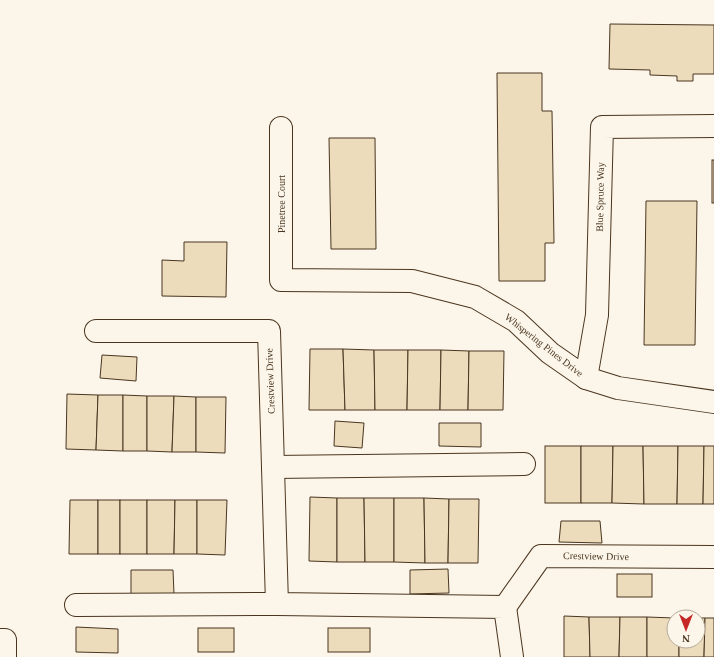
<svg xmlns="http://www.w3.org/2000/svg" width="714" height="657" viewBox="0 0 714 657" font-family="Georgia,serif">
<rect width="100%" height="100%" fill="#fbf6e9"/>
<g fill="#ecdcbc" stroke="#4a3520">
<polygon points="610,24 714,25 714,74 693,74 693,81 677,81 677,76 650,75 650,70 609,69"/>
<polygon points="497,73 542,73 542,111 552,111 554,243 545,243 545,281 499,281"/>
<polygon points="329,138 375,138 376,249 331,249"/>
<rect x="712" y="160" width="2" height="43"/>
<polygon points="646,201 697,201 695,345 644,345"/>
<polygon points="184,242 227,242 226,297 162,296 162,260 184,261"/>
<polygon points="310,349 343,349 345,410 309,410"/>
<polygon points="343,349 374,350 375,410 345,410"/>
<polygon points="374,350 408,350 407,410 375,410"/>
<polygon points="408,350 441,350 440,410 407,410"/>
<polygon points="441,350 469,351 468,410 440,410"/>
<polygon points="469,351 504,351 503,410 468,410"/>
<polygon points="102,355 137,357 136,381 100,378"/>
<polygon points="67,394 98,395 96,450 66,449"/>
<polygon points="98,395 123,395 123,451 96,450"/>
<polygon points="123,395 147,396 147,451 123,451"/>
<polygon points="147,396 174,396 172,452 147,451"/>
<polygon points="174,396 196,397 196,452 172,452"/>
<polygon points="196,397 226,397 225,453 196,452"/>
<polygon points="335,421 364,423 362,448 334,446"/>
<polygon points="439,423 481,423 481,447 439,446"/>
<rect x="545" y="446" width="36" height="57"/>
<polygon points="581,446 613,446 612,503 581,503"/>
<polygon points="613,446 643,446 644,504 612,503"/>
<polygon points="643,446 678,446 677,504 644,504"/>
<polygon points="678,446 704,446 703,504 677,504"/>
<polygon points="704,446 714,446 714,504 703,504"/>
<polygon points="310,497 337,498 337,562 309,561"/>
<polygon points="337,498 364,498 365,562 337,562"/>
<polygon points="364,498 394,498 394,562 365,562"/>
<polygon points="394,498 424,498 425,563 394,562"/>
<polygon points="424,498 449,499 448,563 425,563"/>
<polygon points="449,499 479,499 478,563 448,563"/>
<polygon points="70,500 98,500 98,554 69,554"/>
<rect x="98" y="500" width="22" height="54"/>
<rect x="120" y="500" width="27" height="54"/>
<polygon points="147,500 175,500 174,554 147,554"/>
<polygon points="175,500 197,500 197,554 174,554"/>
<polygon points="197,500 227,500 225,555 197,554"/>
<polygon points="561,521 600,521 602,543 559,542"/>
<polygon points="448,569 449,593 410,594 410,570"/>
<polygon points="131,570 173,570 174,594 131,595"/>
<rect x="617" y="574" width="35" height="23"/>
<polygon points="564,616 589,617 590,657 564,657"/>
<polygon points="589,617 620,617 619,657 590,657"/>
<polygon points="620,617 647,617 647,657 619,657"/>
<polygon points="647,617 674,618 674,641 679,641 679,657 647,657"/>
<polygon points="698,618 705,618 704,657 679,657 679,641 698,641"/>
<polygon points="705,618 714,618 714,657 704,657"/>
<polygon points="76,627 118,629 118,653 76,652"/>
<rect x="198" y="628" width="36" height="24"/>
<rect x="328" y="628" width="42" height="24"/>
</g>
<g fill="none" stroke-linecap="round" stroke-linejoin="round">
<defs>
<g id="minor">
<polyline points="281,128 281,280 412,281 475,297 516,321 550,353 586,378 618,388 714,402"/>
<polyline points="96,331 269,331 277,604 505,607 512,657"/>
<polyline points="586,378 597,315 602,127 714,126"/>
<polyline points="273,467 524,464"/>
<polyline points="76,605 277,604"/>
<polyline points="505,607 541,556 714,557"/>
<polyline points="0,640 5,640 5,657"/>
</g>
</defs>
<use href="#minor" stroke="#4a3520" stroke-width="24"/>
<use href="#minor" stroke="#fbf6e9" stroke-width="22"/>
</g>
<g text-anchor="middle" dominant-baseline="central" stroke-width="3" stroke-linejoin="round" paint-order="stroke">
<g font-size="10" fill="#4a3520" stroke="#fbf6e9">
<text transform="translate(600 197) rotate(-89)">Blue Spruce Way</text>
<text transform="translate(281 204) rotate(-90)">Pinetree Court</text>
<text transform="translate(544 345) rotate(38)">Whispering Pines Drive</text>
<text transform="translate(270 381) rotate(-92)">Crestview Drive</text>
<text transform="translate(596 556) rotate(1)">Crestview Drive</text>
</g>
</g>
<g transform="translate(686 629) rotate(180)"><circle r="19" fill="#fbf6e9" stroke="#b4a999"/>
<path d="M0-3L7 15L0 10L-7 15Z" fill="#c62828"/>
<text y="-6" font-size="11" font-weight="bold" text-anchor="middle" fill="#4a3520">N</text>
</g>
</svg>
